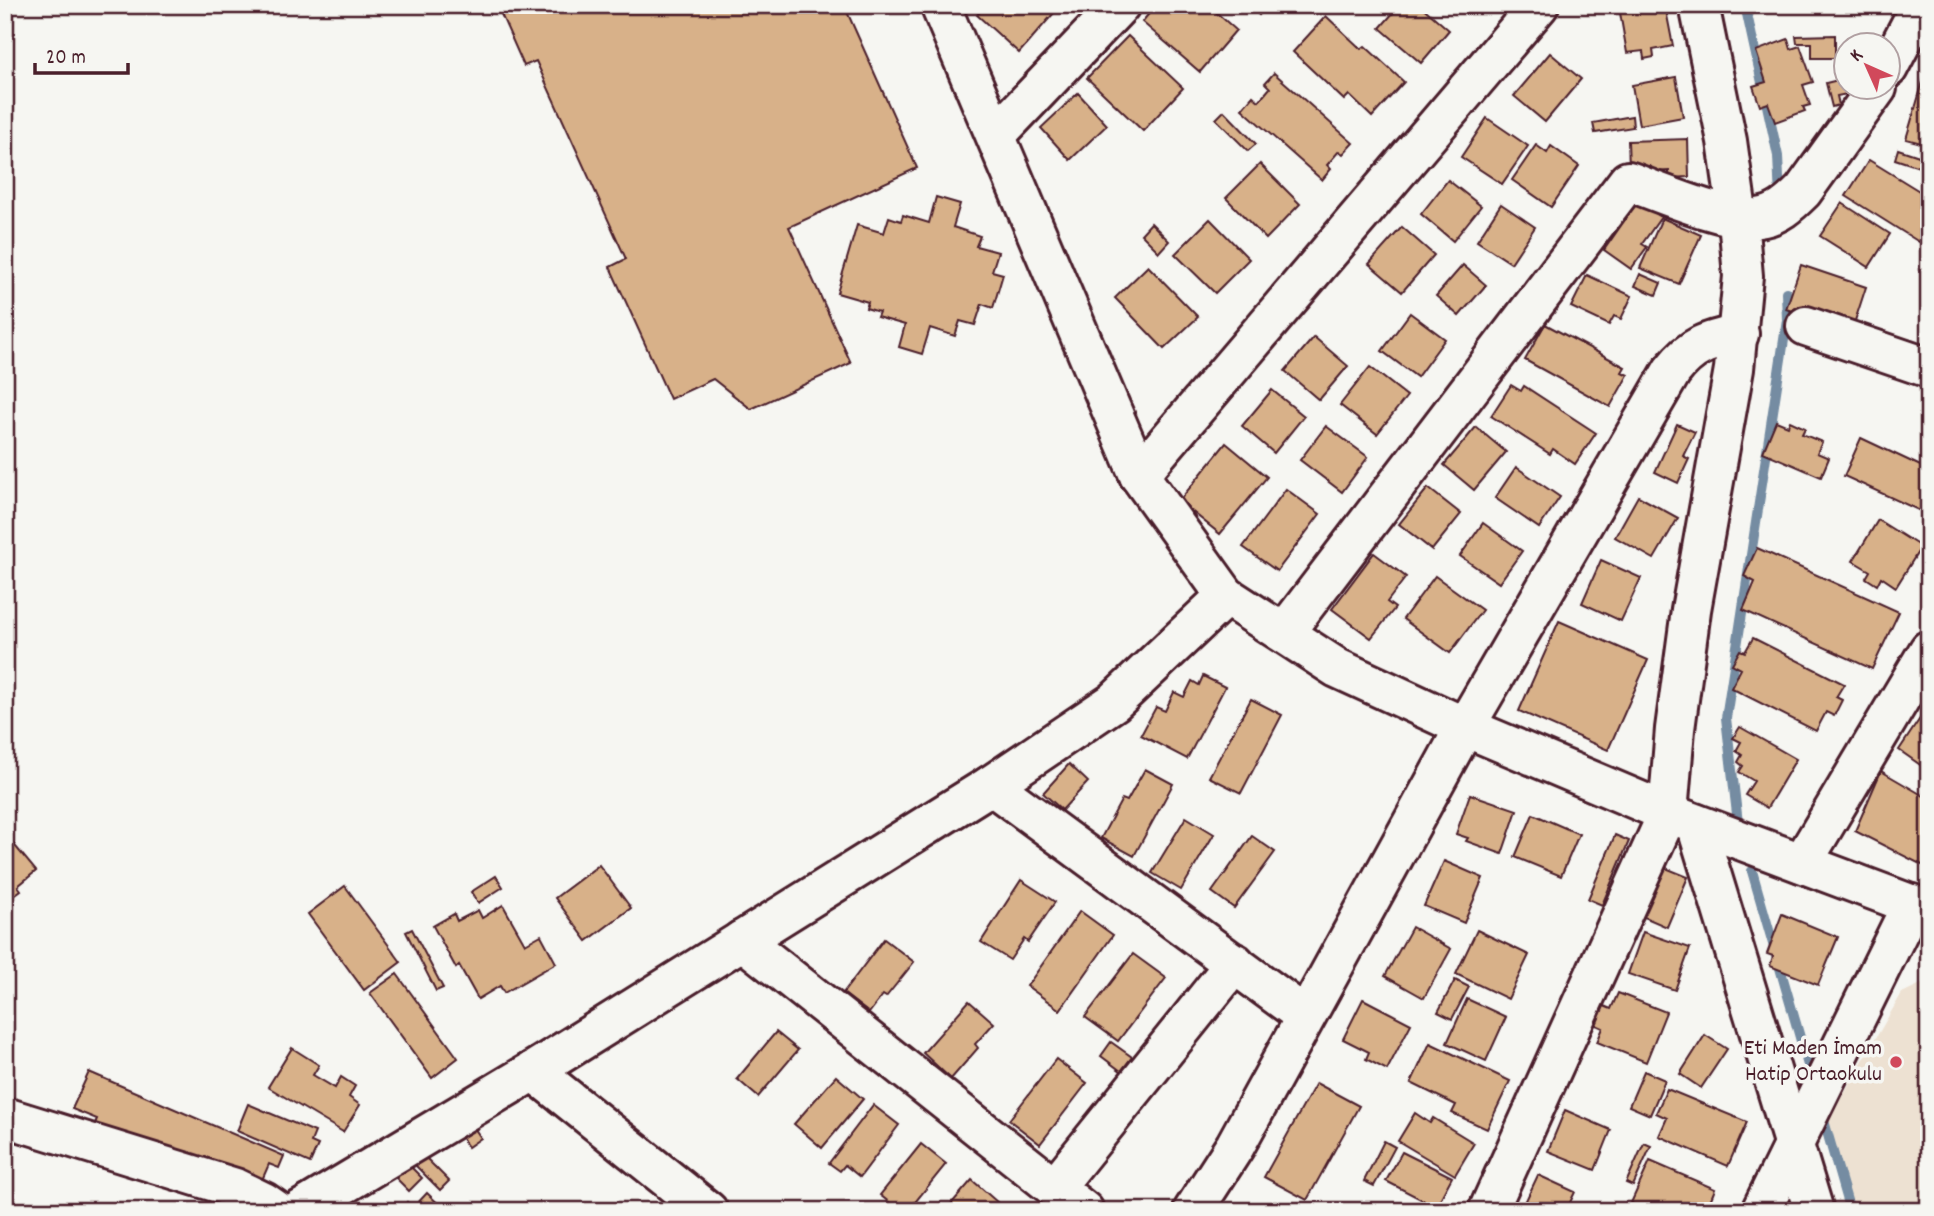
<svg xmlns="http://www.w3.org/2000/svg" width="1934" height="1216" viewBox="0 0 1934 1216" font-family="Dekko,sans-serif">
<rect width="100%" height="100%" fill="#f6f6f2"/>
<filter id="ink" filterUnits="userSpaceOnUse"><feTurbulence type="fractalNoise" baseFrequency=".0143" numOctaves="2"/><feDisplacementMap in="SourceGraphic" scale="14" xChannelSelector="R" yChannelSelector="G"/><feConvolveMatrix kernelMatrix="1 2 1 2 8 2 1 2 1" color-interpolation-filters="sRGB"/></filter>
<g filter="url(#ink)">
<polygon fill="#ede1d2" points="1929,980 1929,1211 1849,1211 1822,1131 1902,993"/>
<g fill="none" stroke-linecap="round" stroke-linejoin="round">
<g stroke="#748ca2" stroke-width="10">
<polyline points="1745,5 1778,156 1780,200"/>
<polyline points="1738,823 1726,718 1787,320 1786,292"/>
<polyline points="1752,871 1812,1079"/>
<polyline points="1822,1114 1850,1211"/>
</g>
</g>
<g fill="#d8b189" stroke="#4a1f2b" stroke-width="2">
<polygon points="497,5 844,5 917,168 789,227 851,363 751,409 713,379 670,399 610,267 626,259 536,61 524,66"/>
<polygon points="986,5 1061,5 1019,53 977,15"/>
<polygon points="1156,5 1208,5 1236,30 1200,72 1142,22"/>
<polygon points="1248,5 1267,5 1259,15"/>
<polygon points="1400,5 1420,5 1449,30 1421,63 1380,28"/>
<polygon points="1628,5 1665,5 1673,46 1653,50 1654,57 1644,59 1643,51 1627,53 1619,7"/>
<polygon points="1326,16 1361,49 1365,46 1404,82 1372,117 1349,95 1344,100 1293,52"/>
<polygon points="1835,35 1835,58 1812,58 1812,43 1797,43 1796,36"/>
<polygon points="1128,36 1183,88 1143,131 1087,78"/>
<polygon points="1788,39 1791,49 1800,46 1813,82 1803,85 1810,105 1803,107 1805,111 1775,122 1768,103 1760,106 1753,86 1766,82 1756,51"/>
<polygon points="1550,53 1581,79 1545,122 1514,96"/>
<polygon points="1927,68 1929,68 1929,145 1906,139"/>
<polygon points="1274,73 1353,143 1343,154 1339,151 1327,165 1331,169 1322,180 1242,109 1253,96 1259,101 1270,88 1265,83"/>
<polygon points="1676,77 1683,117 1639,125 1632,85"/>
<polygon points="1846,78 1845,85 1847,94 1837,96 1839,105 1832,107 1826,83"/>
<polygon points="1078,93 1107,125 1070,160 1041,128"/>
<polygon points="1224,111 1256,144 1248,151 1216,119"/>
<polygon points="1632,116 1633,127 1595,133 1593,123"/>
<polygon points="1487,118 1528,146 1502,184 1461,157"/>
<polygon points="1688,139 1689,177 1669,178 1669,171 1649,172 1649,166 1629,167 1628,141"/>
<polygon points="1536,145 1547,153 1551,146 1579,166 1551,207 1512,180"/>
<polygon points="1898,149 1925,158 1922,168 1895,159"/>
<polygon points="1869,160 1929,197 1929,228 1919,242 1846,196"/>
<polygon points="1260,164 1300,204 1266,239 1226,198"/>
<polygon points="1448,180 1481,206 1453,241 1421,214"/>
<polygon points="936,197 960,204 953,227 980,236 976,246 998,252 992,271 1003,274 993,308 982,304 975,325 960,321 955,336 930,328 922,354 899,347 905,325 877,317 879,312 866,308 868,302 837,293 857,225 884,233 889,217 901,221 903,215 929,223"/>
<polygon points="1638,201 1661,217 1642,244 1647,247 1631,269 1604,250"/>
<polygon points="1842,203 1890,234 1869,267 1820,236"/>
<polygon points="1501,204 1535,227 1511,263 1477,241"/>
<polygon points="1662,218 1701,235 1679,284 1640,268"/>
<polygon points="1210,219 1249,259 1215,293 1175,254"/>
<polygon points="1151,223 1169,241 1159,252 1141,234"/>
<polygon points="1402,227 1434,255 1402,292 1369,264"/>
<polygon points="1463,265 1486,285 1459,316 1436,296"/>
<polygon points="1801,265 1866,287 1852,330 1786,309"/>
<polygon points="1148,266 1198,317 1164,349 1115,298"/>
<polygon points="1640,274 1661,283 1656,295 1635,286"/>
<polygon points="1587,275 1632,296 1621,319 1614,316 1609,325 1571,307"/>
<polygon points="1410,313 1445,339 1417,377 1382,351"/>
<polygon points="1545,324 1625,367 1622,372 1628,375 1610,407 1525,360"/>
<polygon points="1314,337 1348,366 1319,400 1285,371"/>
<polygon points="1370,367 1407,396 1377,434 1340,405"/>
<polygon points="1511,385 1521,391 1524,386 1596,433 1575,464 1553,449 1550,454 1491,416"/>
<polygon points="1272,390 1304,416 1274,453 1242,426"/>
<polygon points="1776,421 1788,426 1790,421 1805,428 1802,434 1822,442 1817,453 1829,458 1821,477 1763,452"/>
<polygon points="1677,424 1695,432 1683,456 1689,459 1678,483 1655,472"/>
<polygon points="1326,426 1368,457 1342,492 1300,460"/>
<polygon points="1476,427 1506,452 1474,490 1444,465"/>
<polygon points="1861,438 1929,470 1929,515 1844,476"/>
<polygon points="1226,443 1267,477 1220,534 1179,501"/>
<polygon points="1516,467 1560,497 1539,528 1495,498"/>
<polygon points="1428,488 1461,514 1432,550 1399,524"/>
<polygon points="1286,489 1320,514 1277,571 1243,547"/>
<polygon points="1638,496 1678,518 1654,559 1615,537"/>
<polygon points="1878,520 1921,547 1896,587 1881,577 1877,585 1866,578 1870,571 1853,561"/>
<polygon points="1483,523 1522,551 1499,583 1460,556"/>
<polygon points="1757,548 1899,612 1872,669 1743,610 1755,582 1744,576"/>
<polygon points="1374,553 1406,577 1387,602 1395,608 1371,638 1332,609"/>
<polygon points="1601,560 1641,578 1621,621 1582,603"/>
<polygon points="1435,576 1482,610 1450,653 1403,619"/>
<polygon points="1559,621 1648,660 1608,750 1519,711"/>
<polygon points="1753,638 1844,684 1836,697 1842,700 1834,716 1826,712 1816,731 1731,688 1741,669 1732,664 1740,650 1745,652"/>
<polygon points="1203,676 1225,687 1187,759 1141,735 1156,707 1165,711 1174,692 1184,697 1192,681 1199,685"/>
<polygon points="1251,699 1282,715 1241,793 1209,777"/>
<polygon points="1929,705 1929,771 1899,750"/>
<polygon points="1740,727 1796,759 1767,808 1745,795 1754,781 1739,772 1743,766 1738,762 1742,755 1736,751 1741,742 1733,738"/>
<polygon points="1069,764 1088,782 1062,810 1043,793"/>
<polygon points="1145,769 1173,784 1134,856 1101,838 1122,799 1127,801"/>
<polygon points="1881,771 1929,799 1929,857 1924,866 1855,831"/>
<polygon points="1470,794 1517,810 1502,854 1466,841 1468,838 1456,834"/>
<polygon points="1533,814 1579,834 1561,876 1515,857"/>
<polygon points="1186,817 1214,834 1181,890 1152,873"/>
<polygon points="1615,835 1629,841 1602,905 1588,899"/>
<polygon points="1252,836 1275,852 1234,908 1212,892"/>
<polygon points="11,841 36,871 18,886 21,890 5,902 5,845"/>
<polygon points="1444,861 1483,878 1464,923 1424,906"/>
<polygon points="1651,862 1688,877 1667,927 1630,911"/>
<polygon points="599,865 631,908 587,941 555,898"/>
<polygon points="496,876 503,887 478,903 471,892"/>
<polygon points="1021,880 1055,902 1028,942 1024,939 1010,960 981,942"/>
<polygon points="345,886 401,962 364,990 308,914"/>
<polygon points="503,905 525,944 541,935 556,963 504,993 500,986 478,999 459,965 456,968 433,926 454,914 457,921 478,910 482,918"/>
<polygon points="1080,911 1113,935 1060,1010 1027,986"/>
<polygon points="1782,914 1838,937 1818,985 1770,966 1773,956 1767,954"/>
<polygon points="1412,927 1451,949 1424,998 1385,976"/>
<polygon points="412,929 443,988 436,991 406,932"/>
<polygon points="1477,930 1529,955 1508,999 1456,974"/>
<polygon points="1643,932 1690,948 1675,990 1628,974"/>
<polygon points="884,939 914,962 886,997 883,995 869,1013 843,993"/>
<polygon points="1133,954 1166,978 1118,1041 1085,1017"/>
<polygon points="397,974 458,1058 432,1078 370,993"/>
<polygon points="1455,980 1469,987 1452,1019 1438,1012"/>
<polygon points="1618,993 1666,1012 1646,1062 1597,1042 1603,1028 1596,1025 1604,1006 1611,1009"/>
<polygon points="1363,999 1411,1024 1387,1070 1366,1059 1369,1052 1343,1039"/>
<polygon points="1467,999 1506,1017 1486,1061 1447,1043"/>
<polygon points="969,1001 994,1023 975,1044 978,1048 951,1079 923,1053"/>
<polygon points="776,1032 798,1050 758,1097 737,1079"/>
<polygon points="1705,1035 1727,1049 1701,1088 1680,1074"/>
<polygon points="1111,1042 1132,1057 1121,1071 1101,1056"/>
<polygon points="1430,1043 1510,1081 1487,1129 1452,1113 1456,1105 1411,1083"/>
<polygon points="292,1048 319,1065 313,1075 335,1088 341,1077 355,1086 349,1097 360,1105 343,1132 268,1087"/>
<polygon points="1056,1059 1087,1083 1040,1144 1009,1120"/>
<polygon points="1644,1071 1665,1080 1650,1115 1629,1106"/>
<polygon points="89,1072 284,1156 279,1168 269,1164 259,1187 92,1130 97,1119 72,1109"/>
<polygon points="836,1076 863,1099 822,1148 794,1124"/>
<polygon points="1316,1083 1359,1106 1307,1200 1264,1177"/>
<polygon points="1667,1089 1747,1122 1728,1166 1659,1136 1667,1118 1656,1113"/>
<polygon points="248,1104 315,1132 311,1142 318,1145 310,1163 237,1131"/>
<polygon points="873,1105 899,1125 860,1177 845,1165 840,1171 829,1163"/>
<polygon points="1565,1110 1611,1130 1595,1170 1548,1151"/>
<polygon points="1415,1113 1430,1123 1433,1118 1474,1143 1455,1175 1398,1141"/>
<polygon points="468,1119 481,1138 468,1147 455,1128"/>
<polygon points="1384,1141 1395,1147 1374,1186 1364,1181"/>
<polygon points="1644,1143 1651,1146 1633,1186 1626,1183"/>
<polygon points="921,1144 946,1164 908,1211 887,1211 885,1209 890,1203 880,1195"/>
<polygon points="1402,1152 1452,1177 1436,1207 1386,1181"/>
<polygon points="422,1154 449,1181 440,1190 413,1163"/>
<polygon points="1650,1161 1715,1189 1706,1211 1649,1211 1631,1203"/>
<polygon points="409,1165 422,1178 409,1191 396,1178"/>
<polygon points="1538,1175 1575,1192 1566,1211 1521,1211"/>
<polygon points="972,1180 997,1202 989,1211 945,1211"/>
<polygon points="427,1193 446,1211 399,1211 407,1202 413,1208"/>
</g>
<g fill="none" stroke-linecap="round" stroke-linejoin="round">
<defs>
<g id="minor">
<polyline points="940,5 1139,475 1226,596 1337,668 1465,727 1668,813 1929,911"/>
<polyline points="1888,68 1921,5"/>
<polyline points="996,135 1120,5"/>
<polyline points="1806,326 1929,368"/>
<polyline points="1139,475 1539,5"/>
<path d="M1284 633 1628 181C1659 192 1728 222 1758 218 1777 216 1790 204 1803 191L1877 88"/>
<polyline points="991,785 1305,1016"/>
<polyline points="1696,824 1814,1211"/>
<polyline points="1802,863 1929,650"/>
<polyline points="742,940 1084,1211"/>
<polyline points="533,1071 708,1211"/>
<polyline points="5,1117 235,1188 264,1202 277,1211"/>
<polyline points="1055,1187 1235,963"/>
<polyline points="299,1211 533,1071 991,785 1114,702 1226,596"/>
<path d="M1193 1211 1235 1146 1465 727 1672 371C1692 345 1708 341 1739 334"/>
<polyline points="1488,1211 1668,813 1675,729 1691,610 1734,369 1743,276 1738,219 1727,141 1699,5"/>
<polyline points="1761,1211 1912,904"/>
</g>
</defs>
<use href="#minor" stroke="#4a1f2b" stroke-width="44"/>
<use href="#minor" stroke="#f6f6f2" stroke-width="38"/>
</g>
</g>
<circle fill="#d1495b" stroke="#f6f6f2" stroke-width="2.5" cx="1896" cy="1062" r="7"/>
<g text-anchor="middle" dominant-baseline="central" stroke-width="7" stroke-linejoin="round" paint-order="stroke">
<g font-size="23" fill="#4a1f2b" stroke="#f6f6f2" text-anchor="end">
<text x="1882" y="1049">Eti Maden İmam<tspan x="1882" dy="26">Hatip Ortaokulu</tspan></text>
</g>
</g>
<rect width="1934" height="1216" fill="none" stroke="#f6f6f2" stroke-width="28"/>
<rect x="14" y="14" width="1906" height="1188" fill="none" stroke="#4a1f2b" stroke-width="2.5" filter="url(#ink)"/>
<g transform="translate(1867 66) rotate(315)"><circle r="33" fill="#f6f6f2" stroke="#b1a0a2" stroke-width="2"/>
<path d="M0-5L12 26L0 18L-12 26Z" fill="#d1495b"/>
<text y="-10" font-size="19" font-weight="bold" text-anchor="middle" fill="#4a1f2b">K</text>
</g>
<path d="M35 63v10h93v-10" fill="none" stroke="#4a1f2b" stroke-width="3.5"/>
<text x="46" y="63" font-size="21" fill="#4a1f2b" stroke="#f6f6f2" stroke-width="5" paint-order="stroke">20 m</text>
</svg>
